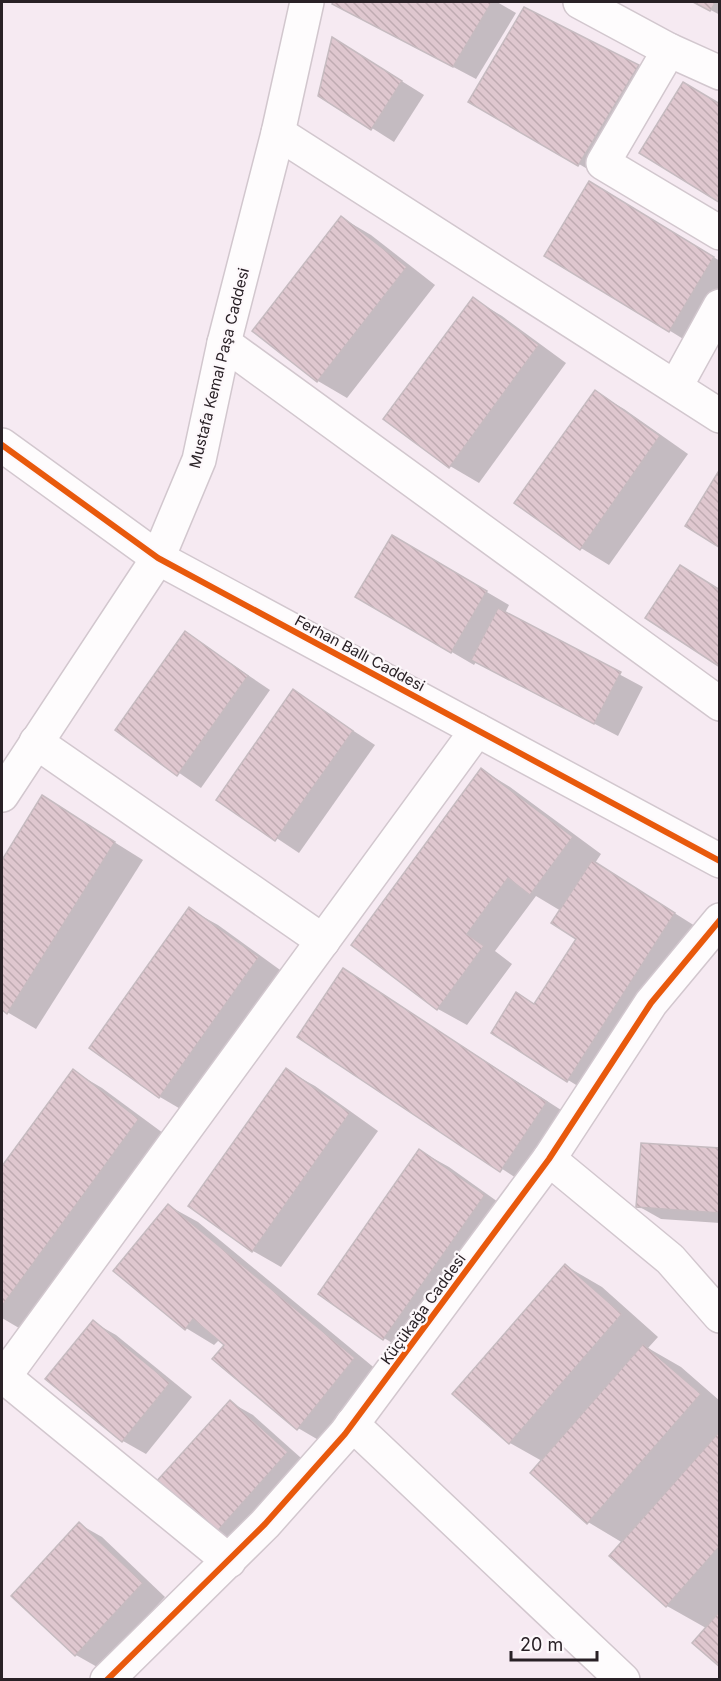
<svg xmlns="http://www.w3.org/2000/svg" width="721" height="1681" viewBox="0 0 721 1681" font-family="Inter,sans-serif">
<defs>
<pattern id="building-back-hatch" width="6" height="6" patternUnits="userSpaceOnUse" patternTransform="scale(1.5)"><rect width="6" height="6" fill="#dfc7cf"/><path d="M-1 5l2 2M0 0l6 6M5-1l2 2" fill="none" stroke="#bfabb2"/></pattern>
</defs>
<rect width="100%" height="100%" fill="#f6eaf2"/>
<g fill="#0003">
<polygon points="335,2 497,2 516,13 476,79 357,16"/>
<polygon points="696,2 720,2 720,15"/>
<polygon points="355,52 424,95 394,142 372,128"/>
<polygon points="638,66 667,83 608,181 471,101"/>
<polygon points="618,199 720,261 720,313 698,348 546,255"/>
<polygon points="342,218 371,235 435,285 347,398 318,381 254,330"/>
<polygon points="473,299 502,316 566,363 479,483 450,466"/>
<polygon points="595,392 624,409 688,454 609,565 581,548"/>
<polygon points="393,537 509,605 505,613 643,687 618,736 476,662 474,665 358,597"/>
<polygon points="186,633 270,690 201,788 117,730"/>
<polygon points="293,691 375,745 299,853 218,799"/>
<polygon points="482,770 510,787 601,854 595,863 703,931 597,1098 493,1033 535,1005 578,938 561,911 536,896 495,951 512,964 467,1025 438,1009 353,945"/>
<polygon points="42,797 143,860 36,1029 2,1009 2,862"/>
<polygon points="189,909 218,925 287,975 189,1114 160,1097 91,1048"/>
<polygon points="344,970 575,1119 530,1187 299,1037"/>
<polygon points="286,1070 315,1086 378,1131 281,1267 253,1251"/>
<polygon points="73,1071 102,1088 167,1136 24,1331 2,1318 2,1168"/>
<polygon points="720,1150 720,1223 661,1219 638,1206"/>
<polygon points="420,1151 449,1167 512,1212 412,1355 384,1338"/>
<polygon points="169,1206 198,1222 383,1375 327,1445 298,1428 226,1344 220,1339 214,1345 186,1328"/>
<polygon points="566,1266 602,1287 658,1337 648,1348 681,1367 720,1401 720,1665 706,1628 667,1606 611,1556 623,1543 588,1522 542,1461 510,1443"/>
<polygon points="93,1322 116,1335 192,1397 146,1454 123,1441"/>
<polygon points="230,1402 253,1415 310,1466 237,1548 214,1534"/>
<polygon points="79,1524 102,1537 165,1597 99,1668 76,1655"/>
</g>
<g fill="url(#building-back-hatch)" stroke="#c6bbc0" stroke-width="1.5">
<polygon points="333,2 492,2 453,67 332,4"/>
<polygon points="693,2 716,2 710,11"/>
<polygon points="524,7 639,65 578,166 468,102"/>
<polygon points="332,37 402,81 371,130 318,96"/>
<polygon points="683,82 720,104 720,203 639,153"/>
<polygon points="589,181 714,257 669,332 544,256"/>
<polygon points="341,216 407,267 317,382 252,331"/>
<polygon points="473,297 539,345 449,468 383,419"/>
<polygon points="595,390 660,436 580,550 514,503"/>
<polygon points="720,469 720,548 685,526"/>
<polygon points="392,535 487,591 451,653 355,597"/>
<polygon points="680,565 720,590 720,667 645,618"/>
<polygon points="498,608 621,672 594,724 471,660"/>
<polygon points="185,631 248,676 177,776 115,730"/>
<polygon points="293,689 353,731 275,841 216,800"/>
<polygon points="481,768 573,837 530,895 508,878 467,934 484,946 437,1010 351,945"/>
<polygon points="42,795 115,842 7,1014 2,1010 2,860"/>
<polygon points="592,860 675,913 567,1082 491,1033 516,992 534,1004 576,939 551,923"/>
<polygon points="189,907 259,957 159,1098 89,1048"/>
<polygon points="343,968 547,1102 500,1172 297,1037"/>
<polygon points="286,1068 350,1113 252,1252 188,1206"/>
<polygon points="73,1069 139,1119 2,1306 2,1166"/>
<polygon points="641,1143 720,1148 720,1213 636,1207"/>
<polygon points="419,1149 485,1195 383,1340 318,1294"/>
<polygon points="168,1204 355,1358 297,1430 212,1359 224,1345 193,1319 185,1330 113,1271"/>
<polygon points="565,1264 622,1314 509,1444 452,1394"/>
<polygon points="93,1320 170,1383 122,1442 45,1379"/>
<polygon points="643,1344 701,1394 587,1524 530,1473"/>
<polygon points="230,1400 288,1452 213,1536 155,1483"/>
<polygon points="720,1431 720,1546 666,1607 609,1556"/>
<polygon points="79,1522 143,1583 75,1656 11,1596"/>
<polygon points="720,1611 720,1667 692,1643"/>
</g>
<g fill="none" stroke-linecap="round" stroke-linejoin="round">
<defs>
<g id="minor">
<polyline points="580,2 669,50 720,73"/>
<polyline points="669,50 603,163 720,233"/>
<polyline points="278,133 720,416"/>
<polyline points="224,343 720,704"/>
<polyline points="676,386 720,306"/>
<polyline points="36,742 323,941"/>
<polyline points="549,1159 670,1259 720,1316"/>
<polyline points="2,1375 229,1561"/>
<polyline points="4,1377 477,730"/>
<polyline points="352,1424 623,1680"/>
<polyline points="107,1680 265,1524 345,1434 549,1159 651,1003 720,920"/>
</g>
<polyline id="tertiary" points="2,445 158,558 720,861"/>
<polyline id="secondary" points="2,795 158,558 199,460 224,343 278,133 307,2"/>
</defs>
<use href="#minor" stroke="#d2c7ce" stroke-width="36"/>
<use href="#tertiary" stroke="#d2c7ce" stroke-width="36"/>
<use href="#secondary" stroke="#d2c7ce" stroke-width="36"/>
<use href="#minor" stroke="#fefcfd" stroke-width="33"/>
<use href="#tertiary" stroke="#fefcfd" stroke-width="33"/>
<use href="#secondary" stroke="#fefcfd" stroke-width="33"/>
<defs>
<g id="cycleway">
<polyline points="2,445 158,558 720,861"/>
<polyline points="107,1680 265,1524 345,1434 549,1159 651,1003 720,920"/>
</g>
</defs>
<use href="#cycleway" stroke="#fdf8fb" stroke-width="10"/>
<use href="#cycleway" stroke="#e8590c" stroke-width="6"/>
</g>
<g text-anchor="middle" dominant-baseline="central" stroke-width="4.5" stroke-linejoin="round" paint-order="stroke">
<g font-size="15" fill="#292126" stroke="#fdf8fb">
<text transform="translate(219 368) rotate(-76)">Mustafa Kemal Paşa Caddesi</text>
<text transform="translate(360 653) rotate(28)">Ferhan Ballı Caddesi</text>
<text transform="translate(423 1309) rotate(-54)">Küçükağa Caddesi</text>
</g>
</g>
<rect width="721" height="1681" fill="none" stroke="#292126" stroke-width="6"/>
<path d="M511 1651v9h86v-9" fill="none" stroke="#292126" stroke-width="3"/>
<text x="520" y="1651" font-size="18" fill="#292126" stroke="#fdf8fb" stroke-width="4.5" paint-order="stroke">20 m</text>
</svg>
